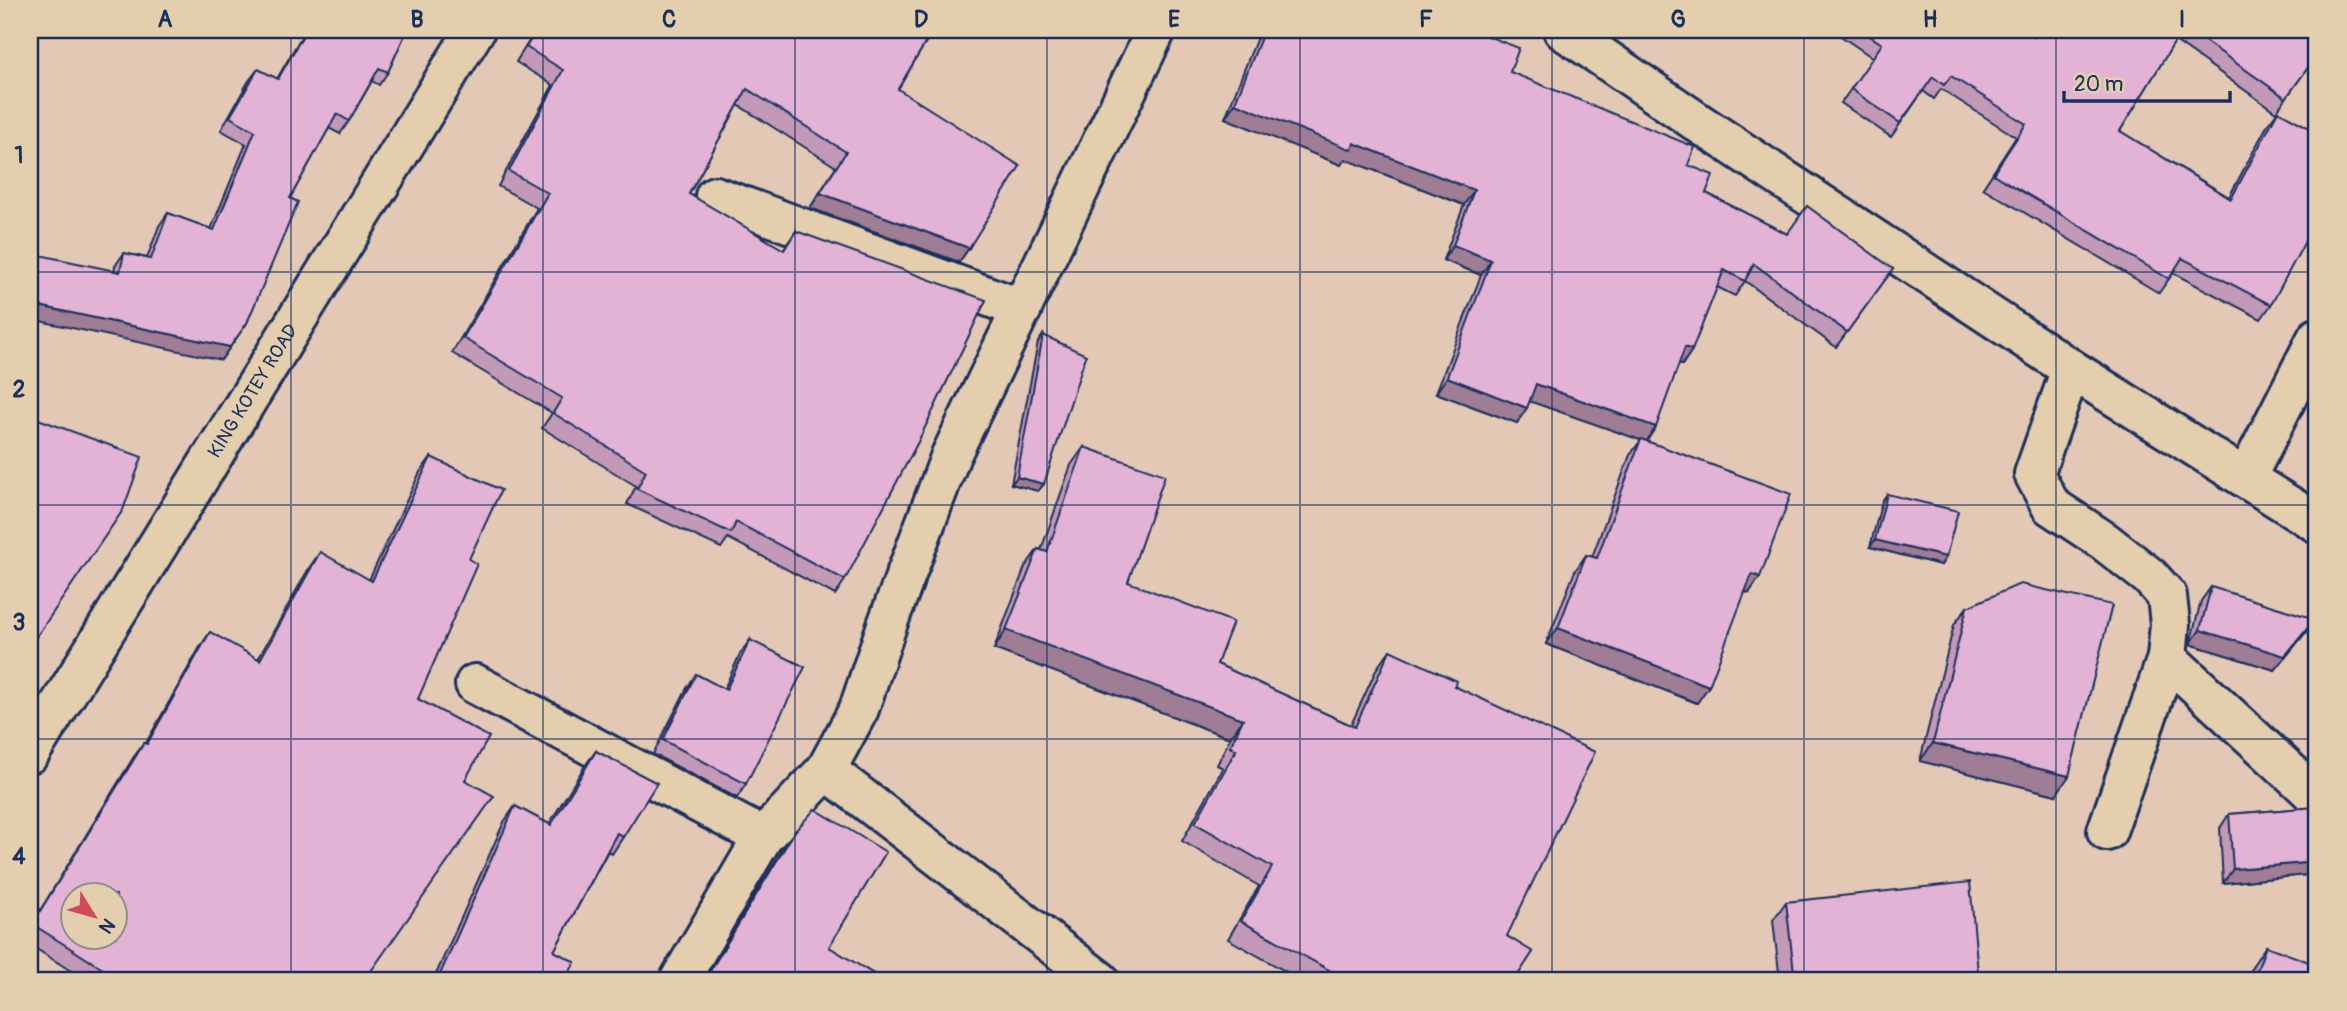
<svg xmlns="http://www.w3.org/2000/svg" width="2347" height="1011" viewBox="0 0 2347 1011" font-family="Pangolin,sans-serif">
<rect width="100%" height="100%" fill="#e3c9b5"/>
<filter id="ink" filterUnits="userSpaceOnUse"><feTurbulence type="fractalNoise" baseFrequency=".0143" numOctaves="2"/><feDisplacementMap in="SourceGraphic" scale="14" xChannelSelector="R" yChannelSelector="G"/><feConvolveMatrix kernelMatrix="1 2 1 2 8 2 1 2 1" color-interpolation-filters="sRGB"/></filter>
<g filter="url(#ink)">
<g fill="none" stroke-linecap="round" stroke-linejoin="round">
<defs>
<g id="minor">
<polyline points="1563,30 1700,124 2071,369 2317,523"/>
<polyline points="715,196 1022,309"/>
<polyline points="2071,369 2034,474 2051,506 2104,541 2150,577 2167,596 2170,624 2167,658 2107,831"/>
<polyline points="2246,478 2317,338"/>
<polyline points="2167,658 2317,797"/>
<polyline points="475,684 763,837"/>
<polyline points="679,981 763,837 826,770"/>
<polyline points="1100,981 826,770 859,709 887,625 951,455 1156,30"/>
</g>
<g id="tertiary">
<path id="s1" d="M30 753 475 30"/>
</g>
</defs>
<use href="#minor" stroke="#1b2f5e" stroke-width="44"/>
<use href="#tertiary" stroke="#1b2f5e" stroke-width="44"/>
<use href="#minor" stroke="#e3cead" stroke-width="38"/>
<use href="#tertiary" stroke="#e3cead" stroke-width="38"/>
</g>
<g fill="#c29ab7" stroke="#1b2f5e" stroke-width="2">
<polygon points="305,30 407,30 388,72 379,85 372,81 349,121 340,134 329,128 290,198 247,323 221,360 114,271 115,266 124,253 147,258 159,226 168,213 211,229 246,144 221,130 248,82 258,69 277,79"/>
<polygon points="536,30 933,30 898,89 969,248 959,262 810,208 836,167 738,105 689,194 783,250 796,231 845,580 835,595 728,538 721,548 627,504 636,486 542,428 552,413 452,353 537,208 498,186 553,85 516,62"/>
<polygon points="1260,30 1472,30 1510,72 1688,165 1706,193 1787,234 1893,269 1836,347 1745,281 1735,296 1717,287 1692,350 1682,365 1679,364 1647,441 1749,593 1745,592 1697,703 1546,644 1575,571 1586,555 1592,557 1630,455 1641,440 1530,401 1517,423 1436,393 1481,275 1443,260 1464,205 1345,159 1341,165 1225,118"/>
<polygon points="1832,30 2025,30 2033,36 2037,30 2317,30 2317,55 2276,112 2175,41 2120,131 2229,197 2268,124 2278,111 2271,305 2261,319 2173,273 2159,293 1983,188 2016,137 1941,89 1934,99 1923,91 1891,137 1841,103 1873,58"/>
<polygon points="1043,335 1044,484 1038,491 1011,484 1038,342"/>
<polygon points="1084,447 1128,582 1217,664 1351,725 1377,668 1390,650 1454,686 1507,936 1514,981 1303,981 1228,939 1259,886 1182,841 1223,768 1217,765 1230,738 994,649 1025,567 1038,549 1041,550 1071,465"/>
<polygon points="431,457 469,559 418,699 465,780 364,981 87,981 30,945 30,927 133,758 144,743 146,743 200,647 210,632 258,659 309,568 320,552 369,580 420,472"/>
<polygon points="1887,494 1946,557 1941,565 1870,547 1882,501"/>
<polygon points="2211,587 2306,632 2275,670 2190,644 2201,601"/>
<polygon points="1967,607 2056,795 1920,761 1954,625"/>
<polygon points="750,640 746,784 737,798 653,754 687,688 696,674 724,689 740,654"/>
<polygon points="596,751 623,837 612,854 608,851 554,951 565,981 433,981 504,822 515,806 549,824 584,767"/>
<polygon points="2317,807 2317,874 2223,883 2220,828 2229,814"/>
<polygon points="795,831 829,947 885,981 703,981 784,847"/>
<polygon points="1786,902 1973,981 1780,981 1773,920"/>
<polygon points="2266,946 2317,981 2247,981 2253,965"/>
</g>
<g fill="#9e7d95" stroke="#1b2f5e" stroke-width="2">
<polygon points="1235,103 1354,143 1474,190 1464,205 1345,159 1341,165 1225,118"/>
<polygon points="820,193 969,248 959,262 810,208"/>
<polygon points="1453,245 1491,260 1481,275 1443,260"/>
<polygon points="30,304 230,347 221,360 30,319"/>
<polygon points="1685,347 1692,350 1682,365 1675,362"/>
<polygon points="1447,377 1527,408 1517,423 1436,393"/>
<polygon points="1536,384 1656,427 1646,442 1526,400"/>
<polygon points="1017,477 1044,484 1038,491 1011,484"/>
<polygon points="1875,540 1946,557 1941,565 1870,547"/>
<polygon points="1752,574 1760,577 1749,593 1740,590"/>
<polygon points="2315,619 2306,632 2275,670 2190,644 2200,630"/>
<polygon points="1558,628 1709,686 1697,703 1546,644"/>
<polygon points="1006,630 1243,719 1230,738 994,649"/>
<polygon points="1933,743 2069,776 2056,795 1920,761"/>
<polygon points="2317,862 2317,874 2223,883 2233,869"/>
<polygon points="1978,973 1973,981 1906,981"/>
</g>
<g fill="#e2b3d5" stroke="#1b2f5e" stroke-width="2" fill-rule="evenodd">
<polygon points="306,30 407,30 388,72 379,68 349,121 337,114 290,198 298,202 247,323 230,347 30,304 30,253 120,272 124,253 151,259 168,213 214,230 255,131 230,117 258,69 278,79"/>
<polygon points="537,30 933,30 898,89 1020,166 969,248 820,193 846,152 747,89 689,194 784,250 796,231 986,300 918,442 845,580 736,522 731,533 637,489 646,471 553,413 562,398 463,338 548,193 509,171 563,70 526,47"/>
<polygon points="1264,30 1472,30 1519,48 1510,72 1695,147 1688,165 1713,175 1706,193 1787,234 1807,206 1893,269 1847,332 1754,264 1745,281 1724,270 1692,350 1685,347 1656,427 1536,384 1527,408 1447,377 1491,260 1453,245 1474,190 1354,143 1352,150 1235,103"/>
<polygon points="1861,30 2025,30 2034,37 2038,30 2182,30 2120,131 2231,199 2278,111 2317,132 2317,219 2271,305 2182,258 2169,279 1993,174 2026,124 1951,76 1944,85 1933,77 1900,123 1851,89 1882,44"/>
<polygon points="2189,30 2317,30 2317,55 2286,98"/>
<polygon points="1043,335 1086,355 1044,484 1017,477"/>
<polygon points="30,416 142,457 123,510 30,646"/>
<polygon points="1641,439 1791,494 1760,577 1752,574 1709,686 1558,628 1586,555 1597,558"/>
<polygon points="1084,447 1165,475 1128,582 1233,622 1217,664 1355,727 1390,650 1457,681 1454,686 1595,752 1507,936 1533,952 1514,981 1344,981 1345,979 1241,921 1272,867 1195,823 1236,750 1230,747 1243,719 1006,630 1038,549 1047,552"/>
<path d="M431 457 501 490 469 559 477 564 418 699 489 737 465 780 494 796 364 981H122L32 924 144 743 147 744 210 632 260 660 320 552 372 581ZM74 895H116V937H74Z"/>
<polygon points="1887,494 1958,511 1946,557 1875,540"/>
<polygon points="2020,584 2112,605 2069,776 1933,743 1967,607"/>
<polygon points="2211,587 2315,619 2285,656 2200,630"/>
<polygon points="750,640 805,667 746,784 663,740 696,674 726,690"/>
<polygon points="596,751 657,783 623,837 617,833 554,951 575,962 565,981 437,981 515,806 551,825"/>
<polygon points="2317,807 2317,862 2233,869 2229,814"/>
<polygon points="815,809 886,852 829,947 885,981 704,981 795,831"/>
<polygon points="1970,882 1978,973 1906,981 1795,981 1786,902"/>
<polygon points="2266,946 2317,965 2317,981 2253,981"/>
</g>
</g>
<path fill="none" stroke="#1b2f5e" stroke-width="2" stroke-opacity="0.55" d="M291 30V981M543 30V981M795 30V981M1047 30V981M1300 30V981M1552 30V981M1804 30V981M2056 30V981M30 272H2317M30 505H2317M30 739H2317"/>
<g text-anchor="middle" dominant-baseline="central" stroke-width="7" stroke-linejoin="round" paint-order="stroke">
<g font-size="19" fill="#1b2f5e" stroke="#e3cead">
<text stroke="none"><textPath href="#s1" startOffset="425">KING KOTEY ROAD</textPath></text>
</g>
</g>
<rect width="2347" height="1011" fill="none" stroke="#e3cead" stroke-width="77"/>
<g transform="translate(94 916) rotate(127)"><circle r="33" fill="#e3cead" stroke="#938e8d" stroke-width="2"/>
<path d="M0-5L12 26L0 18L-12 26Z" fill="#d1495b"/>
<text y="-10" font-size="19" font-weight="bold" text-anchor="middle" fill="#1b2f5e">N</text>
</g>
<path d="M2064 91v10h166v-10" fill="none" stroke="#1b2f5e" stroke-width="3.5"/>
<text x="2074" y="91" font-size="21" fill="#1b2f5e" stroke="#e3cead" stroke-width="5" paint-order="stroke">20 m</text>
<rect x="38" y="38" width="2270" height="934" fill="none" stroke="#1b2f5e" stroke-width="2.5"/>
<g font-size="23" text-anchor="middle" font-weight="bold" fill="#1b2f5e">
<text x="165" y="27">A</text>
<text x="417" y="27">B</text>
<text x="669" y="27">C</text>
<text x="921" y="27">D</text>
<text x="1174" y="27">E</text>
<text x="1426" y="27">F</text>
<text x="1678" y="27">G</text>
<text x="1930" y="27">H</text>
<text x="2182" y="27">I</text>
<text x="19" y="163">1</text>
<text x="19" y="397">2</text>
<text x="19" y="630">3</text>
<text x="19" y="864">4</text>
</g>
</svg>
